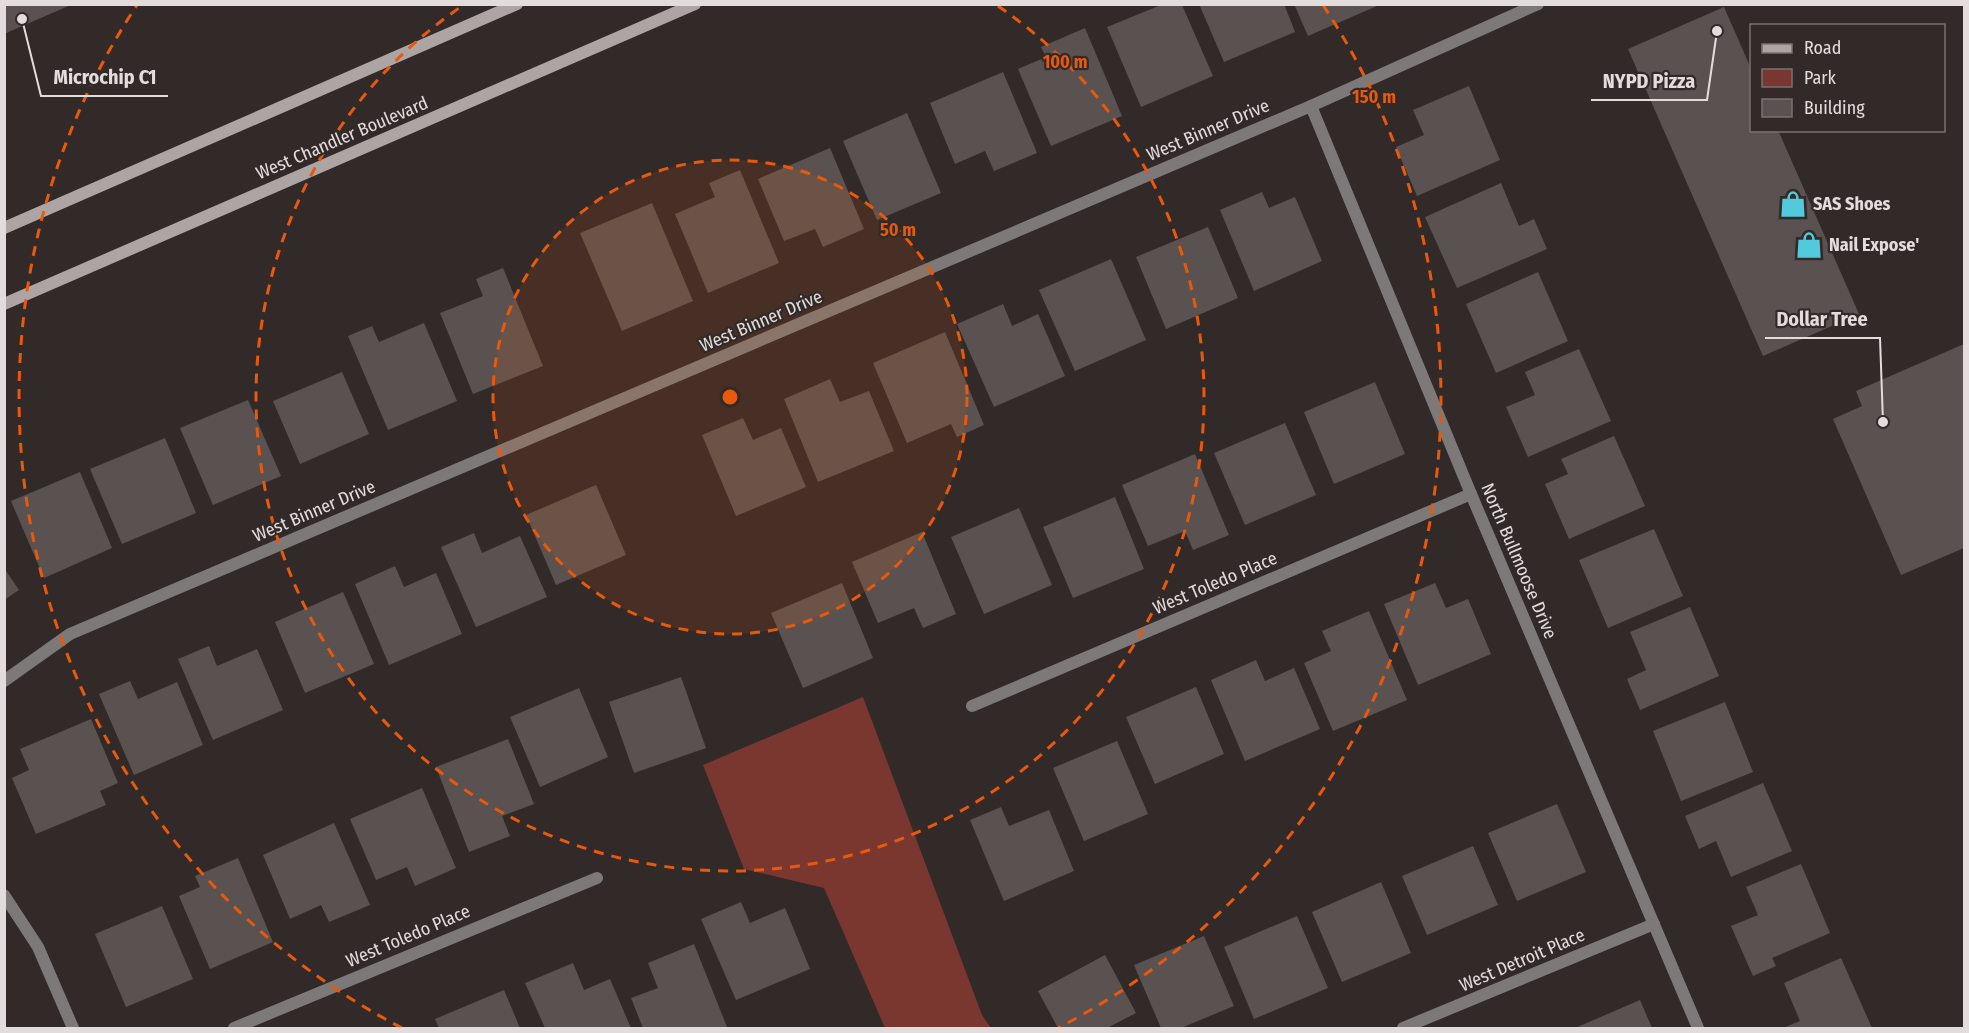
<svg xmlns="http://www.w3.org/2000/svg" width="1969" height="1033" viewBox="0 0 1969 1033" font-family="'Fira Sans Condensed',sans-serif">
<rect width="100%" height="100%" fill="#322a29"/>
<polygon fill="#79372f" points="863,697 982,1015 991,1028 885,1028 824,888 744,869 703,765"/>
<g fill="#5a5250">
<polygon points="4,4 73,4 4,34"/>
<polygon points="1199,4 1284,4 1295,32 1224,62"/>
<polygon points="1294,4 1376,4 1377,6 1308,36"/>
<polygon points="1161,5 1182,5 1213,76 1141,107 1107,27"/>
<polygon points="1724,7 1752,71 1752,130 1778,130 1859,314 1763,356 1628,49"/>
<polygon points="1085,28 1122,116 1051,146 1018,69 1046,57 1041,47"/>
<polygon points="1003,72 1037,153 994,171 985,151 955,164 930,103"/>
<polygon points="1469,86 1500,160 1417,196 1396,147 1424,135 1413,110"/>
<polygon points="907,113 941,193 877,220 843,141"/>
<polygon points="830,148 864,229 823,247 815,229 784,241 758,179"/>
<polygon points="740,170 779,263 708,293 675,214 715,197 709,183"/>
<polygon points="1501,183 1519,226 1534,219 1547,249 1457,288 1425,217"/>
<polygon points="1262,192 1269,208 1295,197 1322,261 1254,291 1220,210"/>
<polygon points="652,203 693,301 622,331 580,233"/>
<polygon points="1208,227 1238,298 1166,329 1136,257"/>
<polygon points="1111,259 1146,340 1075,371 1039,290"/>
<polygon points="503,268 543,366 473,394 440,313 483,296 476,279"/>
<polygon points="1538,272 1568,341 1496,373 1466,304"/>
<polygon points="1003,304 1012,326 1038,314 1065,376 994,407 957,324"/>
<polygon points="424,323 457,401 388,430 348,336 372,326 379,342"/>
<polygon points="945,332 984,425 957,437 951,424 907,443 873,363"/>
<polygon points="1964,344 1964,548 1901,575 1833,419 1862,406 1856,391"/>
<polygon points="1579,349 1611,421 1528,457 1506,407 1535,395 1525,372"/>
<polygon points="342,372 369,434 300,464 273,401"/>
<polygon points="830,379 840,402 869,391 894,451 818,482 784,399"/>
<polygon points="1375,382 1405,454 1334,484 1304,412"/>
<polygon points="248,400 281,476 213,505 180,428"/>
<polygon points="743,418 753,440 781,428 806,487 736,516 702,435"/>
<polygon points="1285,423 1316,495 1245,525 1214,453"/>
<polygon points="1614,436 1645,506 1569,539 1545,484 1568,474 1561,459"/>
<polygon points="165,438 196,513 122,544 90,469"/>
<polygon points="1195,454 1229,535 1193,550 1185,531 1148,546 1122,485"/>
<polygon points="80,472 112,548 44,578 11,501"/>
<polygon points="596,485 626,555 556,585 526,515"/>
<polygon points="1115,497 1144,569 1073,598 1043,527"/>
<polygon points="1019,508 1052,585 984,614 951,537"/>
<polygon points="1654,529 1683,596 1608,628 1579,560"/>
<polygon points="922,532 956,614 923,628 914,608 878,623 852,562"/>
<polygon points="474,533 482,553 520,536 547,597 476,627 441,547"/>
<polygon points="395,566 404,587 436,573 462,634 389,665 355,584"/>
<polygon points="4,568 19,590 4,600"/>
<polygon points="842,583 873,658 803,688 771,613"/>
<polygon points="1435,583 1446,608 1468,599 1491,654 1418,685 1384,604"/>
<polygon points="343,592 374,664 305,693 275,622"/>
<polygon points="1690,607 1719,676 1640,710 1627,679 1646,670 1630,632"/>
<polygon points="1369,611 1407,700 1333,731 1304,663 1331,651 1322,631"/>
<polygon points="209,646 217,666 257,649 283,710 213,740 178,659"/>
<polygon points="1256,660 1265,681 1294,668 1320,729 1245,761 1211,680"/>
<polygon points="681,677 706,748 634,773 609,702"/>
<polygon points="130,681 138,699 177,682 203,745 134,775 99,694"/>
<polygon points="1196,687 1224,754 1155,784 1126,717"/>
<polygon points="579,688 608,757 540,787 510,717"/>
<polygon points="1725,702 1753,772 1681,801 1653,731"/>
<polygon points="91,719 118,783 100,791 106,805 36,834 12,778 29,770 20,749"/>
<polygon points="508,739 534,804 502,816 510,836 469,852 436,767"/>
<polygon points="1117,741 1148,814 1084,841 1053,768"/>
<polygon points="1763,783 1792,851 1731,877 1716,841 1699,849 1685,816"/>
<polygon points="422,788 456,868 415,886 407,867 376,880 350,819"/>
<polygon points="1557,804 1586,872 1517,901 1488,833"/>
<polygon points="1001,807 1009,826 1049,810 1074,871 1004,901 970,820"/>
<polygon points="334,823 370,905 329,922 321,905 290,919 263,855"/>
<polygon points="1473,846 1498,905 1427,935 1402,876"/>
<polygon points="238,858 273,942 210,969 179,896 200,887 195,876"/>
<polygon points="1801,864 1830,933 1772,958 1776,966 1753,976 1731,926 1758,915 1746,887"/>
<polygon points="1381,882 1411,953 1342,982 1312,912"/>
<polygon points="741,902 750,923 785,908 810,969 736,1000 701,919"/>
<polygon points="162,906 193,979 126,1007 95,934"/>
<polygon points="1297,916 1328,988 1254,1019 1224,947"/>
<polygon points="1204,936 1234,1006 1181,1028 1161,1028 1134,965"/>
<polygon points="694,944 727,1027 643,1028 631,998 658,988 648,963"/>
<polygon points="1105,955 1136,1013 1107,1028 1058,1028 1038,991"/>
<polygon points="1841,958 1872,1028 1783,1028 1800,1021 1784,983"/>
<polygon points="573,963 584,990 610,979 631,1028 545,1028 525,983"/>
<polygon points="504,990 520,1028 439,1028 435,1019"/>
<polygon points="1640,1000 1652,1028 1575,1028"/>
</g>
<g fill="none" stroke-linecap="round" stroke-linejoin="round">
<g stroke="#7e7979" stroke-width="12">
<polyline points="1311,106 1471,494 1698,1028"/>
<polyline points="4,681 70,634 1311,106 1538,4"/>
<polyline points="972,706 1471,494"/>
<polyline points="4,895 38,947 73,1028"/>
<polyline points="234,1028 597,878"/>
<polyline points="1403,1028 1654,924"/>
</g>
<g stroke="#aca5a4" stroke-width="12">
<polyline points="4,228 517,4"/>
<polyline points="4,304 695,4"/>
</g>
</g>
<circle cx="730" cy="397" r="237" fill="#e8590c" fill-opacity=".12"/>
<g fill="none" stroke="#e8590c" stroke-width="3" stroke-dasharray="10 8">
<circle cx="730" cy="397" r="237"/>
<path d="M998 6A474 474 0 1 1 462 6"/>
<path d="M402 1028A711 711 0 0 1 137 5M1323 5A711 711 0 0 1 1058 1028"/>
</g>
<defs>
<symbol id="shop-bare" viewBox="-9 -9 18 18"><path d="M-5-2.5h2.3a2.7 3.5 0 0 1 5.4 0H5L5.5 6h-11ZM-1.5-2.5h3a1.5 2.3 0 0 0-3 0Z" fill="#53cadc" stroke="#322a29" stroke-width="2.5" paint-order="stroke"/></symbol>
</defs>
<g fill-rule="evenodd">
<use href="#shop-bare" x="1774" y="185" width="38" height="38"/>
<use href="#shop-bare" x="1790" y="226" width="38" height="38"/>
</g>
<g text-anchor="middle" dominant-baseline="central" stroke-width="4.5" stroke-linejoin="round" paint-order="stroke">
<g font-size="18" fill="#e2dddc" stroke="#322a29">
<text transform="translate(1208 130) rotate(-23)">West Binner Drive</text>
<text transform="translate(342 138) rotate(-23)">West Chandler Boulevard</text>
<text transform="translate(761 321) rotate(-23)">West Binner Drive</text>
<text transform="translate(314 511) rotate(-23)">West Binner Drive</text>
<text transform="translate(1519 561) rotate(67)">North Bullmoose Drive</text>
<text transform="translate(1215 583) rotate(-23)">West Toledo Place</text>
<text transform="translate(408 936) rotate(-23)">West Toledo Place</text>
<text transform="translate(1522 960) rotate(-23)">West Detroit Place</text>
</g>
<g font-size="18" font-weight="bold" fill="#e2dddc" stroke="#322a29" text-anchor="start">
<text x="1813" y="204">SAS Shoes</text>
<text x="1829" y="245">Nail Expose'</text>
</g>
</g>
<circle cx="730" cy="397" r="9" fill="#e8590c" stroke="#322a29" stroke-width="3"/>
<g font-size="18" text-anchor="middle" font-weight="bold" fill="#e8590c" stroke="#322a29" stroke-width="4.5" stroke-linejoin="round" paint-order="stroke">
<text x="1065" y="68">100 m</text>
<text x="1374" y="103">150 m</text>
<text x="898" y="236">50 m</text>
</g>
<path fill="none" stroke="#e2dddc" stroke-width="2" d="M22 19L41 96H168M1717 31L1707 100H1591M1883 422L1880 338H1765"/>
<g fill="#e2dddc" stroke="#322a29" stroke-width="2">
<circle cx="22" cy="19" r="6"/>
<circle cx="1717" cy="31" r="6"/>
<circle cx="1883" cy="422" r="6"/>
</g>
<g font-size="20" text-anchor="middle" font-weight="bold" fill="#e2dddc" stroke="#322a29" stroke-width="4.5" stroke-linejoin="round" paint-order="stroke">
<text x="105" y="84">Microchip C1</text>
<text x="1649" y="88">NYPD Pizza</text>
<text x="1822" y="326">Dollar Tree</text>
</g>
<rect width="1969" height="1033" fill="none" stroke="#e2dddc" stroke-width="12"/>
<rect x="1750" y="24" width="195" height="108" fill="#322a29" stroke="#787271" stroke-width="1.5"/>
<rect x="1762" y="44" width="30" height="9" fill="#aca5a4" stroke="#787271" stroke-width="1.5"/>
<text x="1804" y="54" font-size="18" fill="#e2dddc">Road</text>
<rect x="1762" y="69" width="30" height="18" fill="#79372f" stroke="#787271" stroke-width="1.5"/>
<text x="1804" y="84" font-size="18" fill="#e2dddc">Park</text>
<rect x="1762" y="99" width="30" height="18" fill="#5a5250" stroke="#787271" stroke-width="1.5"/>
<text x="1804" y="114" font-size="18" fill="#e2dddc">Building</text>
</svg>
